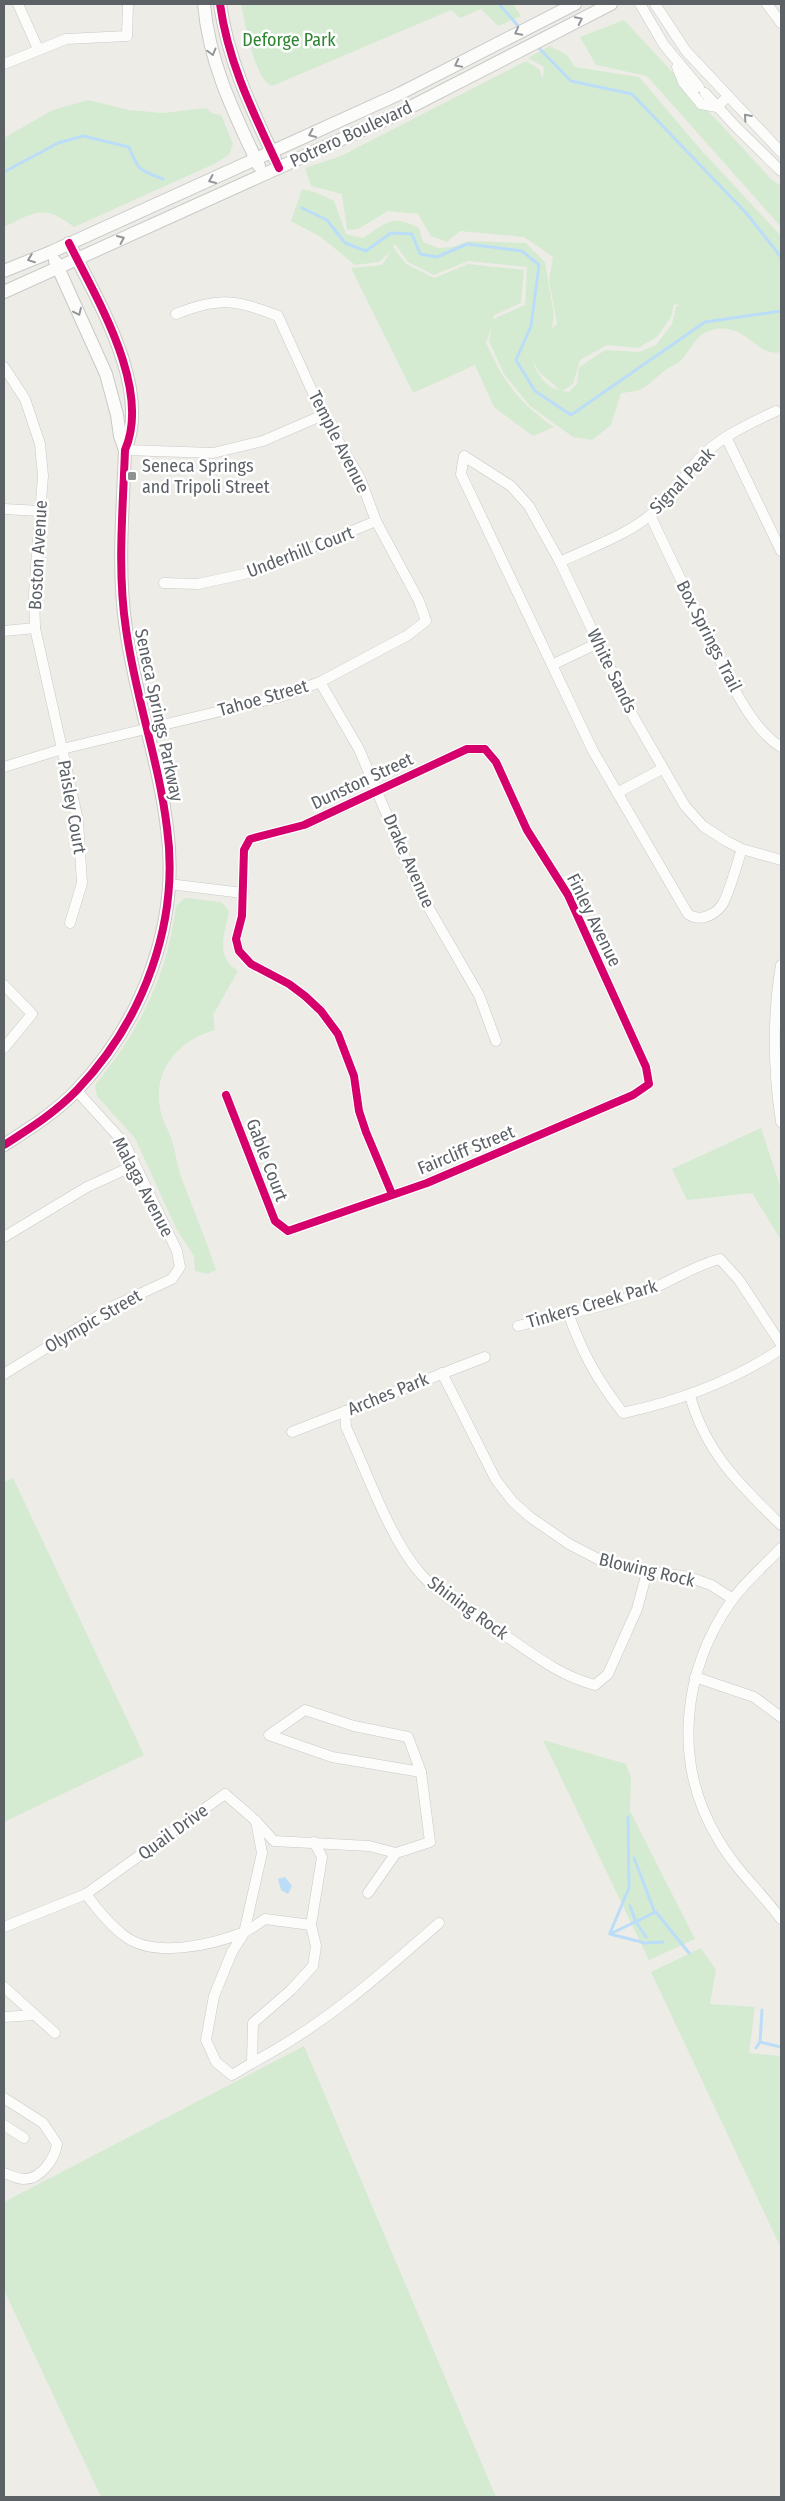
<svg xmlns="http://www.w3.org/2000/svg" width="785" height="2501" viewBox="0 0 785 2501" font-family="'Fira Sans Condensed',sans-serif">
<rect width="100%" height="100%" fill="#edece7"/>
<g fill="#d4ebd1" fill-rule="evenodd">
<path d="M241 4H513L521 16 498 26 481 9 460 18 451 10 272 86C254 79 245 22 241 4Z"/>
<polygon points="624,20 772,180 781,186 781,227 647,76 596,65 580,37"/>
<path d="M550 46 567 55 575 67 639 77 702 151 781 236V352C756 358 746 321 712 330 695 334 692 350 680 361 677 364 671 366 667 369 659 374 652 383 643 388 638 392 628 392 621 393L611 425 592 440 573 437 530 406 504 374 489 341 492 326 486 343C504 382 518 402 554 427L533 436 494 407 475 365 413 393 351 268 382 265 391 251 379 262 355 265 321 237 291 221 302 189 317 193 334 201 346 234 363 238C387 223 391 214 419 228L423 242 438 248 453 247 469 241 526 243 545 262 554 315 552 328 557 324 549 280 553 257 524 237 460 231 447 242 431 236 418 214 388 211 358 229 347 230 342 194 311 186 305 168 341 156 526 61 539 69 543 79 544 67 528 58ZM395 244 408 262 434 275 468 261 527 267 525 305 493 319 494 315 521 303 524 270 468 264 434 278 406 264 393 247ZM674 304 680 305 676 307 672 324 656 345 639 352 605 350 579 367 577 384 569 392 562 391 573 384 580 360 607 345 638 348 657 337 671 317ZM533 361 540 373 560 390C546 388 537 374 533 361Z"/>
<path d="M88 100 129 110 162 113 207 108 211 113 221 115 233 144 229 155 214 164 74 227C44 204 35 212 4 227V138L53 110Z"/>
<path d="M185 898 221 902 229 911C225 934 214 956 238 971L213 1015 215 1030C179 1040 153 1069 160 1108 162 1121 170 1132 173 1144 176 1154 177 1164 180 1174 192 1206 205 1237 216 1270L208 1274 195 1271 194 1256 176 1228 135 1138 97 1096 95 1085C139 1032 168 974 176 906Z"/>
<polygon points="761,1128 781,1189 781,1240 752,1193 687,1200 672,1169"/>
<polygon points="13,1478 144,1755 4,1822 4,1482"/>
<polygon points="543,1740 626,1764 631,1777 630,1811 695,1939 649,1960"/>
<polygon points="701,1948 716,1970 710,2004 755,2007 749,2053 781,2056 781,2248 651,1972"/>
<polygon points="304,2046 496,2497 101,2497 4,2290 4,2202"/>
</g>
<polygon fill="#bbddf8" points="285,1877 292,1886 288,1894 281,1890 278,1879"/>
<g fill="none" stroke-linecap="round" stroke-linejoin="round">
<g stroke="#bbddf8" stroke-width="3">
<polyline points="499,4 520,28"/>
<polyline points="536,45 571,81 632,94 747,214 781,257"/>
<path d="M4 172 58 143 83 136 129 147C139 172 139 169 163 179"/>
<polyline points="302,208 327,220 345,243 366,251 391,233 412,234 420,254 437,257 467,244 522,251 539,265 531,326 516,360 535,391 571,415 705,322 781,311"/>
<polyline points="634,1858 655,1913"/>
<polyline points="630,1906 636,1922"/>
<polyline points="636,1922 646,1937"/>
<polyline points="610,1933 629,1888 628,1817"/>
<polyline points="663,1942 645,1943 610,1934 656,1912 689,1953"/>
<polyline points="760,2042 781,2047"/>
<polyline points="756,2048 760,2042 762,2010"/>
</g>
<defs>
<g id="minor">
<polyline points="18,4 38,49"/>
<polyline points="640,4 664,45 699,87"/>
<polyline points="655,4 686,51 781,152"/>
<polyline points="767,4 781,23"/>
<polyline points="4,64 66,39 127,36 128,4"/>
<polyline points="677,67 683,82 701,104 717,107 728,96"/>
<polyline points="705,93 736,127 781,171"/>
<polyline points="4,367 25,399 40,444 43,476 34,594 35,628 78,820 82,883 70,923"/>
<polyline points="726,437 781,551"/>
<polyline points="125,450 213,453 263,441 323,415"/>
<polyline points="4,509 40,511"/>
<path d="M650 515C667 551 684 587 702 622 720 659 746 726 781 747"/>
<path d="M560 562C591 547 628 535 654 512 672 497 683 476 698 460 719 437 749 424 776 411"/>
<polyline points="164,583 198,584 253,572 376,521"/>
<polyline points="4,631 35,628"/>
<polyline points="552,665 598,643"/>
<polyline points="320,682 359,749 419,891 479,995 496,1041"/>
<path d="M4 767 62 749 280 697 320 682 408 635 426 621 419 601 376 521 360 478 323 415 278 316C236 299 218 297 176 314"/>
<polyline points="617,793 662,769"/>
<path d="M742 849C737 863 729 895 722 905 714 916 699 922 688 914L593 751 461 474 464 456 511 486 529 506 560 562 633 716 685 806 703 826 726 841 742 849 781 860"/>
<polyline points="169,884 243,893"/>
<path d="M781 965C772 1018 773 1069 781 1122"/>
<polyline points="4,985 32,1014 4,1048"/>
<polyline points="226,1095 275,1221 288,1231 427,1183 633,1095 649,1084 646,1067 568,895 527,830 496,762 485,749 467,749 304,825 250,839 244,850 242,916 236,939 239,951 251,964 289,984 305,996 321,1011 338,1034 354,1076 359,1111 366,1132 392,1194"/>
<polyline points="4,1237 87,1187 135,1165"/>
<path d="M568 1313C583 1354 596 1378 623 1413 679 1401 733 1381 781 1349"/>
<path d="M518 1326C558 1315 604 1308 642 1293 669 1283 692 1266 720 1259L739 1280 781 1344"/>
<polyline points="442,1373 496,1480 513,1502 530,1517 569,1544 604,1562 620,1567 689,1577 711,1585 733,1599"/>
<polyline points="4,1374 114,1306 172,1279 180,1267 177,1251 125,1144 76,1090"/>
<path d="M690 1396C706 1453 740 1485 781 1525"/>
<path d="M345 1411 346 1427C366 1470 390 1539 420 1573 443 1599 478 1617 506 1636 535 1656 561 1676 595 1685L608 1674 637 1609 647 1572"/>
<polyline points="292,1432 485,1357"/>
<path d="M781 1548C765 1565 746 1581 732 1600 682 1671 672 1763 718 1839 735 1869 761 1892 781 1919"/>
<polyline points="695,1677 754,1697 781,1717"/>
<polygon points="305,1710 354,1726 408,1737 421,1772 332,1757 269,1735"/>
<polyline points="256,1821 262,1853 244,1933 232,1952 214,1996 206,2040 216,2062 232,2075 252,2063 253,2023 291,1990 313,1966 316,1946 311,1925 322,1857 314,1842"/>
<polyline points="368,1893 396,1853 430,1842 421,1772"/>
<path d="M86 1894C97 1909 110 1926 126 1937 155 1958 211 1945 242 1933 250 1930 258 1924 265 1919L311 1925"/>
<polyline points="4,1927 86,1894 225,1794 256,1821 274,1841 369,1846 396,1853"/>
<polyline points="4,1987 55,2033"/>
<polyline points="4,2017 35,2015"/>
<path d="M252 2063C324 2025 379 1976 439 1923"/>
<path d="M4 2098 43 2123 57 2144C55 2158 41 2180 23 2179 17 2179 10 2175 4 2173"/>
<polyline points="4,2125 24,2138"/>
</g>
<g id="tertiary">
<path d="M204 4C209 63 234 113 259 166"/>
<path d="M220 4C228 60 251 108 275 159"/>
<polyline points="55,261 106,374 117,415 120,436 125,450"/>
<polyline points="4,271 51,252 401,93 575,4"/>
<polyline points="4,292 393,116 611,4"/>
<path d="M4 1145C29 1129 56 1112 77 1090 143 1021 180 923 167 828 159 761 135 696 126 629 117 570 123 509 125 450 152 388 96 298 69 243"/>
</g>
</defs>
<use href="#minor" stroke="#c9c9c8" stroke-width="11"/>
<use href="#tertiary" stroke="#c9c9c8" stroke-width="14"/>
<use href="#minor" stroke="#fcfcfb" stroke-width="10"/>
<use href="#tertiary" stroke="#fcfcfb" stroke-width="12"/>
<defs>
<g id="cycleway">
<path d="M220 4C228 63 254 114 279 168"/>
<polyline points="226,1095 275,1221 288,1231 427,1183 633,1095 649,1084 646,1067 568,895 527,830 496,762 485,749 467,749 304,825 250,839 244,850 242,916 236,939 239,951 251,964 289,984 305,996 321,1011 338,1034 354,1076 359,1111 366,1132 392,1194"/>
<path d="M4 1145C29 1129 56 1112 77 1090 143 1021 180 923 167 828 159 761 135 696 126 629 117 570 123 509 125 450 152 388 96 298 69 243"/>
</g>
</defs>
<use href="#cycleway" stroke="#fff" stroke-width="11"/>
<use href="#cycleway" stroke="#d6006c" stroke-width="8"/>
</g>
<defs><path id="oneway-chevron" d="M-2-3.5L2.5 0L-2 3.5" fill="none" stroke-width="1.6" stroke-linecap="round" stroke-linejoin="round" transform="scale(1.25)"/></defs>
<g stroke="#94979a">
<use href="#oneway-chevron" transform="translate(579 20) rotate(-26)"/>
<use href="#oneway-chevron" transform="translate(518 32) rotate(152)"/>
<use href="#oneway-chevron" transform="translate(212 52) rotate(75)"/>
<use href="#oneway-chevron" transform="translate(458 64) rotate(153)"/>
<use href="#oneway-chevron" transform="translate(747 117) rotate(-132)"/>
<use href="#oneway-chevron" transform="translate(312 134) rotate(156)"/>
<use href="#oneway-chevron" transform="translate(212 180) rotate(156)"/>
<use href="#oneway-chevron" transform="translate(121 239) rotate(-24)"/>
<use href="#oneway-chevron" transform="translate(31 259) rotate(159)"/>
<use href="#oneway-chevron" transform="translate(78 312) rotate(65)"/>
</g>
<rect fill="#8f9293" stroke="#fff" stroke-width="2" x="127" y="471" width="10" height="10" rx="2.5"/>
<g text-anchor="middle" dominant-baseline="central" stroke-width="5" stroke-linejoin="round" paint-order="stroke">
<g font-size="18" fill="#2d8531" stroke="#fff">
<text x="289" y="40">Deforge Park</text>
</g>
<g font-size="18" fill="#5c6166" stroke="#fff">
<text transform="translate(351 134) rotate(-25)">Potrero Boulevard</text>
<text transform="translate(339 442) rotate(63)">Temple Avenue</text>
<text transform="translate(682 481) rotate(-46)">Signal Peak</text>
<text transform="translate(300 552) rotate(-21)">Underhill Court</text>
<text transform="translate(38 555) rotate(-87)">Boston Avenue</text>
<text transform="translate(709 636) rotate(63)">Box Springs Trail</text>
<text transform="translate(612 671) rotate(64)">White Sands</text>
<text transform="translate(263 698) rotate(-16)">Tahoe Street</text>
<text transform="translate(159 715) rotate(78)">Seneca Springs Parkway</text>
<text transform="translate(362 781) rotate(-25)">Dunston Street</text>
<text transform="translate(72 807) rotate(80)">Paisley Court</text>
<text transform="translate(409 861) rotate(66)">Drake Avenue</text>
<text transform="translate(594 920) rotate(64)">Finley Avenue</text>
<text transform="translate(466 1150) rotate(-22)">Faircliff Street</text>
<text transform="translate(267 1160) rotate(69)">Gable Court</text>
<text transform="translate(143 1187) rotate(62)">Malaga Avenue</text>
<text transform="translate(592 1304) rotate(-16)">Tinkers Creek Park</text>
<text transform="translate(93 1321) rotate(-30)">Olympic Street</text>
<text transform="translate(388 1394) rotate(-22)">Arches Park</text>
<text transform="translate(647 1570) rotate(13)">Blowing Rock</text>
<text transform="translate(468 1608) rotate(36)">Shining Rock</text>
<text transform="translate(173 1832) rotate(-36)">Quail Drive</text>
</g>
<g font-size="18" fill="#5c6166" stroke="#fff" text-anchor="start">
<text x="142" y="466">Seneca Springs<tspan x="142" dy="21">and Tripoli Street</tspan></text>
</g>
</g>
<rect width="785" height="2501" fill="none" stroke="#5c6166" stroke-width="10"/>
</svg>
